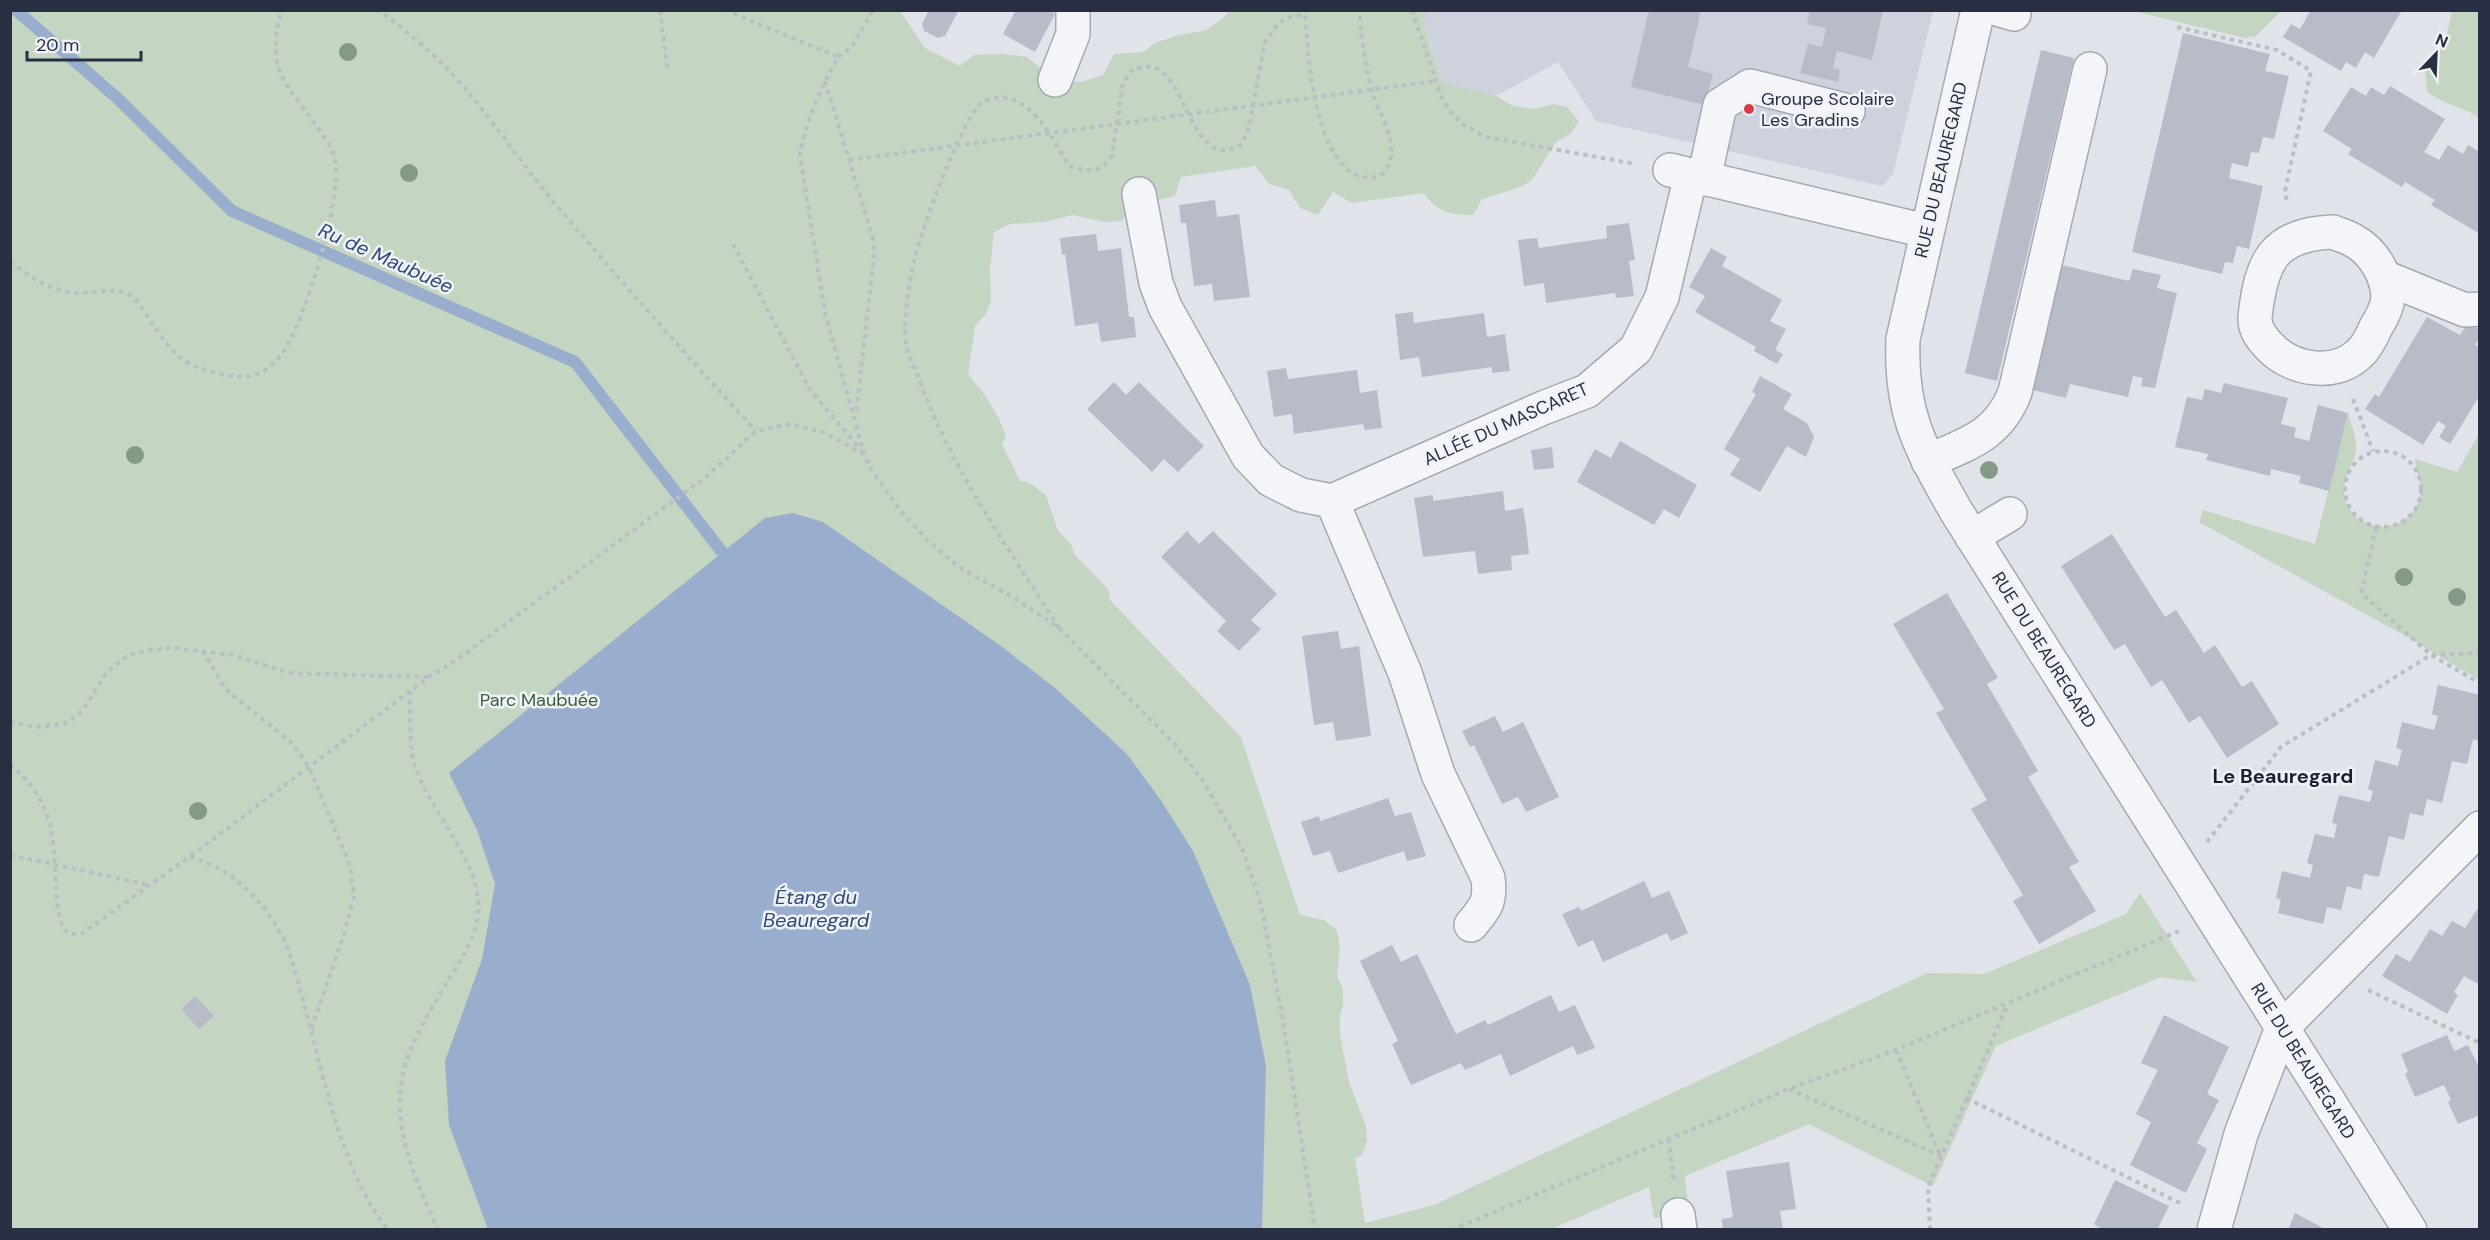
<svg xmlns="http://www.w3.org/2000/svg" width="2490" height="1240" viewBox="0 0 2490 1240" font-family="'DM Sans',sans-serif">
<rect width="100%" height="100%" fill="#e0e3ea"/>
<polygon fill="#ced2dc" points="1421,11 1933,11 1893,174 1882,186 1596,121 1558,62 1496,96 1443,86"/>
<g fill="#c4d5c1">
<path d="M10 11H900L925 48 960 66 974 55 1004 54 1027 57 1055 80 1082 82 1103 75 1114 54 1143 52 1155 43 1179 35 1204 31 1222 19 1230 11H1425L1424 23 1442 83 1496 96 1513 106 1534 109 1553 104 1567 107 1579 122 1570 134 1556 142 1532 180 1520 187 1482 199 1473 215C1452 215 1436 212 1424 193L1352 203 1333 192 1318 215 1300 208 1289 190 1269 184 1255 166 1181 177 1175 196C1155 202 1132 201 1122 221L1105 222 1073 215 1044 222 1010 224 994 232 990 268 991 301 986 314 975 326 968 375C986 394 997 412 1006 435L1002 444 1020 481 1028 482 1046 495 1058 531 1071 544 1075 555 1108 589 1110 600 1241 737 1300 915 1324 920 1337 930 1340 947 1337 976 1343 988V1005L1340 1016V1035L1349 1082 1366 1126 1367 1142 1362 1155 1355 1158 1365 1223 1434 1205 1927 973 1984 974 2126 914 2140 893 2197 982 2161 977 1996 1046 1933 1186 1809 1124 1685 1176 1689 1213 1654 1218 1649 1187 1549 1230 11 1229Z"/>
<polygon points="2133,11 2281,11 2256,36 2245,38"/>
<path d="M2452 11H2479V118C2462 105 2443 106 2427 91L2425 70 2447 34Z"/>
<path d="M2348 413C2351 424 2357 438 2356 449 2354 468 2339 481 2346 502 2358 534 2405 535 2418 503 2425 487 2416 475 2415 459L2457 472 2479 434V680L2409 638 2199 522 2203 510 2315 544Z"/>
</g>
<polygon fill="#99aecc" points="793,513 823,522 1001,646 1055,688 1127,754 1160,799 1193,851 1250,985 1266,1066 1262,1229 488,1229 449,1125 445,1061 482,959 495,884 477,830 449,773 765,518"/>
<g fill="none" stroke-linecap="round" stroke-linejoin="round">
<polyline stroke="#99aecc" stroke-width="12" points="16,10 116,97 232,211 575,362 722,552"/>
</g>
<g fill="#b7bcc8">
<polygon points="929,10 959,10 945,36 938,38 924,31 922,24"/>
<polygon points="1016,10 1048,10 1055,14 1035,52 1003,34"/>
<polygon points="1649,10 1701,10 1688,67 1713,74 1705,105 1631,87"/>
<polygon points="1810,10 1883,10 1872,60 1837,51 1833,68 1840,70 1838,82 1800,73 1808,44 1822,47 1826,28 1807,24"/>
<polygon points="2311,10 2402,10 2374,58 2365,52 2356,68 2346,62 2341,71 2283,37 2291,24 2300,29"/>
<polygon points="2183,33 2270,54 2265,71 2289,76 2274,139 2263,137 2259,153 2251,152 2248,167 2232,163 2229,178 2263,186 2249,249 2237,246 2233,263 2225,262 2222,274 2132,252"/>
<polygon points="2041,50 2074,58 1997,381 1965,373"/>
<polygon points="2390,86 2445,119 2424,152 2439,160 2448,145 2463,154 2468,145 2480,152 2480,234 2431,205 2435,200 2405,182 2402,187 2348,154 2352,149 2323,131 2351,87 2366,96 2371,87 2384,95"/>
<polygon points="1215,200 1217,217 1239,214 1250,297 1214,301 1212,284 1194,286 1186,223 1181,223 1179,205"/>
<polygon points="1629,223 1635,260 1629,261 1634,296 1616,298 1615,293 1546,303 1544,283 1524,286 1518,240 1537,238 1539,248 1607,238 1606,226"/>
<polygon points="1096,234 1098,251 1121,248 1129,317 1134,317 1136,337 1101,342 1098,323 1075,326 1065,254 1062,255 1060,238"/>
<polygon points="1711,248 1727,257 1722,266 1782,300 1770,321 1786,329 1775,350 1783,354 1777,364 1754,351 1756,347 1695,312 1705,296 1689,287"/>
<polygon points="2062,265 2129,281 2133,269 2161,275 2157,288 2177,293 2155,388 2141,386 2143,378 2133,376 2128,397 2070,384 2066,398 2033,390"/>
<polygon points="1413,312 1414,323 1484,313 1487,337 1505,334 1510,371 1492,373 1492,367 1422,377 1419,357 1400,360 1395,314"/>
<polygon points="2427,317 2460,335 2468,323 2480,330 2480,337 2475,345 2480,347 2480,395 2450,444 2439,437 2446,426 2438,421 2423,445 2365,409 2375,394 2379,397"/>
<polygon points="1286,368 1288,379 1357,370 1360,393 1377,390 1382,428 1365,430 1363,424 1294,434 1292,414 1274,417 1267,371"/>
<polygon points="1760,376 1792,394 1783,409 1807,423 1814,437 1806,457 1787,446 1760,492 1730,475 1740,459 1724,449 1756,394 1752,392"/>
<polygon points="1114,382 1126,395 1139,382 1204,446 1178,472 1164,459 1152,472 1087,409"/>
<polygon points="2224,383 2288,398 2281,424 2296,428 2294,437 2309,441 2318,405 2348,413 2329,491 2299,483 2301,476 2271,469 2270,476 2206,460 2208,454 2175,447 2187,397 2202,400 2205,389 2221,393"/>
<polygon points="1620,441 1697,485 1679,518 1664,509 1654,525 1577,482 1595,449 1611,458"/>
<polygon points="1552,447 1554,468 1534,470 1531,450"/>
<polygon points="1503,491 1505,511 1523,508 1526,526 1529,554 1511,556 1512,570 1478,574 1475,551 1423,557 1414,498 1433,495 1433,501"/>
<polygon points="1187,531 1199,544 1213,531 1277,594 1251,620 1261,629 1239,651 1217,631 1226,621 1161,557"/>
<polygon points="2112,534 2165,617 2176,610 2204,653 2215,645 2242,687 2252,681 2279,724 2227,758 2200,716 2189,723 2162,680 2151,687 2125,644 2114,650 2061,566"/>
<polygon points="1947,593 1998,678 1987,684 2038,771 2028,777 2079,862 2069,867 2096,911 2039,944 2013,901 2023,895 1971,809 1987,800 1936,713 1944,709 1893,624"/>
<polygon points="1338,631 1341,649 1359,646 1371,736 1336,741 1333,722 1314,725 1302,636"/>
<polygon points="2438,685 2480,695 2480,741 2473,739 2467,764 2452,761 2442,803 2427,799 2423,816 2410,813 2404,840 2389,836 2379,877 2364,874 2361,890 2347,886 2341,910 2327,907 2323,924 2278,913 2281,900 2276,898 2282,871 2310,878 2313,865 2307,863 2315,834 2334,838 2337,824 2332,823 2339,795 2370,802 2373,791 2368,789 2375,760 2398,766 2402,750 2396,748 2402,722 2434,730 2438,716 2432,714"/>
<polygon points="1495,716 1503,732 1523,722 1559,797 1526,812 1518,797 1502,804 1474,745 1470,747 1462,731"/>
<polygon points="1388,798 1395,816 1411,812 1426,856 1407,861 1404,851 1338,873 1330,851 1313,856 1301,822 1319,816 1320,821"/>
<polygon points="1644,881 1652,898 1669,891 1688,933 1671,941 1667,933 1603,962 1593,940 1578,947 1562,914 1579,907 1581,911"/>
<polygon points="2480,905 2480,985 2464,976 2454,992 2458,995 2447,1014 2382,976 2396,954 2410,962 2430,929 2442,936 2452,921 2465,928"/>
<polygon points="1392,945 1401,962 1417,954 1456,1034 1485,1020 1488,1025 1551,995 1559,1012 1575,1005 1595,1048 1577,1055 1573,1046 1510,1076 1501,1054 1465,1070 1461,1063 1411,1085 1392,1044 1398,1041 1360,961"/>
<polygon points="195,996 214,1016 199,1029 181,1009"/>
<polygon points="2164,1015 2229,1047 2207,1094 2219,1100 2197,1143 2207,1149 2186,1193 2130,1165 2151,1122 2136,1114 2158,1070 2141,1063"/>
<polygon points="2447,1035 2454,1051 2468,1045 2480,1069 2480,1115 2458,1124 2448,1102 2451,1100 2444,1085 2415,1097 2405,1074 2408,1072 2401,1054"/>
<polygon points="1789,1162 1796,1209 1780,1211 1783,1230 1723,1230 1722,1219 1733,1217 1726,1171"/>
<polygon points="2115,1180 2169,1206 2157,1230 2103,1230 2094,1224"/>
<polygon points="2295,1213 2327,1230 2288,1230"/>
</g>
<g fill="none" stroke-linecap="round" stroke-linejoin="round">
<defs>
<g id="minor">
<path d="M1978 10 1903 339C1900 414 1920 447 1956 511L2410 1230"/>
<polyline points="2000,10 2014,14"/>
<polyline points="1055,80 1073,34 1073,10"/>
<polyline points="1670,170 1926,231"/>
<polyline points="1704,179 1720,105 1750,86 1848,111"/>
<polyline points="1139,194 1156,283 1165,307 1248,456 1271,480 1301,495 1332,501 1543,408 1587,391 1636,349 1662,297 1691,175"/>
<path d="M2333 232C2340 235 2348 237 2354 241 2373 251 2388 276 2388 298 2387 308 2381 319 2376 327 2372 336 2366 348 2359 354 2335 377 2293 370 2271 348 2263 340 2254 330 2255 317 2261 262 2273 234 2333 232Z"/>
<polyline points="2384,277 2465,310 2480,309"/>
<path d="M1928 461C1968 444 1999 435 2015 392L2090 69"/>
<path d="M1332 501 1405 673 1438 774 1488 878C1491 902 1486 907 1471 925"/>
<polyline points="1972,537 2010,514"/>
<polyline points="1678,1215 1680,1230"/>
<polyline points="2214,1230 2241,1134 2282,1028 2480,828"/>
</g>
</defs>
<use href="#minor" stroke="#a5a9b5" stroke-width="36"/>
<g stroke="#babec5" stroke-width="4" stroke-dasharray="4.5 4.5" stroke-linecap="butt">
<path d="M376 10C388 16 398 25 409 34 468 80 504 142 551 199 618 278 686 355 756 431"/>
<polyline points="660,10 668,73"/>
<path d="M725 10 838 57C821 88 806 120 800 155L825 313 864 454 870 468 900 510 928 541 960 568 1013 597 1059 628 1174 743 1203 781 1242 848 1261 904 1283 1020 1315 1230"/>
<polyline points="1412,10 1441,96 1449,110 1462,124 1486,137 1636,164"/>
<polyline points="2177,27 2277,50 2311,71 2285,191 2287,204"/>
<polyline points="838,57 852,47 873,10"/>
<polyline points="825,81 873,239 874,256 856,413"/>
<polyline points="849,160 1436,81"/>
<polyline points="733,244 810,390 862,451"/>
<path d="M10 262C32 278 52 292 79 293 95 293 114 287 128 294 136 298 141 307 146 314 161 336 173 358 199 368 216 373 240 381 257 374 267 371 278 360 284 351 305 319 343 197 335 160 333 149 325 138 318 128 285 80 266 75 281 10"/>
<polyline points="2353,399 2373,451"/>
<circle cx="2383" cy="489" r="38"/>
<polyline points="2376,527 2361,593 2431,655 2480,653"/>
<path d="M1059 628C1009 549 952 470 920 382 916 370 908 357 906 344 903 320 909 281 915 258 921 231 963 113 984 101 987 99 997 97 1001 97 1035 100 1053 140 1069 166 1089 171 1099 175 1112 156L1123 82 1133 69C1138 68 1146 66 1152 67 1185 75 1191 156 1228 150 1233 149 1238 146 1242 144L1249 128 1265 41 1279 23 1292 16 1305 15C1307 31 1307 46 1309 61 1313 94 1326 185 1375 177 1385 175 1389 166 1391 157 1395 136 1378 111 1372 92 1367 73 1359 29 1360 10"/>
<polyline points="203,651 225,689 291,742 309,767 350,866 354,896 345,931 311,1030"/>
<path d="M410 691C411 712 409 741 413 760 426 809 483 861 478 913 476 940 458 964 444 987 432 1008 419 1029 410 1051 385 1115 412 1172 438 1230"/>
<polyline points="10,722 37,727 64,724 77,716 88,703 105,674 127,656 147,650 173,648 233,655 290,673 428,677"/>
<path d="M10 764C28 779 40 795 48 817 58 844 52 913 64 928 68 934 73 934 80 935L189 857 429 677 455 661 706 477 756 431 790 424 825 433 864 454"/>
<polyline points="2207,842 2281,747 2431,655 2480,683"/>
<polyline points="10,855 149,885"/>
<path d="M190 857C226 866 253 891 274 922 291 947 297 979 305 1008 324 1078 342 1172 388 1230"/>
<polyline points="2368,990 2480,1043"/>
<polyline points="1896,1050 1940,1155"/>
<polyline points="1789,1089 1941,1156"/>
<polyline points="1966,1098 2184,1205"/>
<polyline points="1668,1139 1674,1180"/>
<polyline points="1451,1230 1789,1089 1896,1050 2179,931"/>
<polyline points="1930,1230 1928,1187 2008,1004"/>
</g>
<use href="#minor" stroke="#f3f5f8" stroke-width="33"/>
</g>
<g fill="#849a86">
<circle cx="348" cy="52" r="9"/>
<circle cx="409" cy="173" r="9"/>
<circle cx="135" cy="455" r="9"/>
<circle cx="1989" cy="470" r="9"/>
<circle cx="2404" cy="577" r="9"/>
<circle cx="2457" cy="597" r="9"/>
<circle cx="198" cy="811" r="9"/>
</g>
<circle fill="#d73d49" stroke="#f0f2f7" stroke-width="2" cx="1749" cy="109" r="6"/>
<g text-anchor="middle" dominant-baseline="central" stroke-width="5" stroke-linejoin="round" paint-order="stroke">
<g font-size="18" fill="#282f43" stroke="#f0f2f7" text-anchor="start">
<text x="1761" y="99">Groupe Scolaire<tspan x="1761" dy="21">Les Gradins</tspan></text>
</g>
<g font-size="18" fill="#282f43" stroke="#f0f2f7">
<text transform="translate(1941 170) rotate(-77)">RUE DU BEAUREGARD</text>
<text transform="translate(1506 424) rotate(-24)">ALLÉE DU MASCARET</text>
<text transform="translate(2044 650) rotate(58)">RUE DU BEAUREGARD</text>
<text transform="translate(2303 1061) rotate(58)">RUE DU BEAUREGARD</text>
</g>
<g font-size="18" fill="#395f34" stroke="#f0f2f7">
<text x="539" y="700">Parc Maubuée</text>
</g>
<g font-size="20" font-style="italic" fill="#2f4b79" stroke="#f0f2f7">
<text transform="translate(386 258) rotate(24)">Ru de Maubuée</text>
<text x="816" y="897">Étang du<tspan x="816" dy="23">Beauregard</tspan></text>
</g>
<g font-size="20" font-weight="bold" fill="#1a2133" stroke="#f0f2f7">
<text x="2283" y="776">Le Beauregard</text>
</g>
</g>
<rect width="2490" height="1240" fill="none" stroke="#282f43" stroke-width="24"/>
<g transform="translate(2436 54) rotate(23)" stroke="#f0f2f7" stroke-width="4.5" paint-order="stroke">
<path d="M0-4.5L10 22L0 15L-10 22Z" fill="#282f43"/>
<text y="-9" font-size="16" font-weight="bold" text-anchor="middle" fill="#282f43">N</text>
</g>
<path d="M27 51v9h114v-9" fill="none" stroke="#282f43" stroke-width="3"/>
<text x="36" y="51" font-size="18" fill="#282f43" stroke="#f0f2f7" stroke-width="4.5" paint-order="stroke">20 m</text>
</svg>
